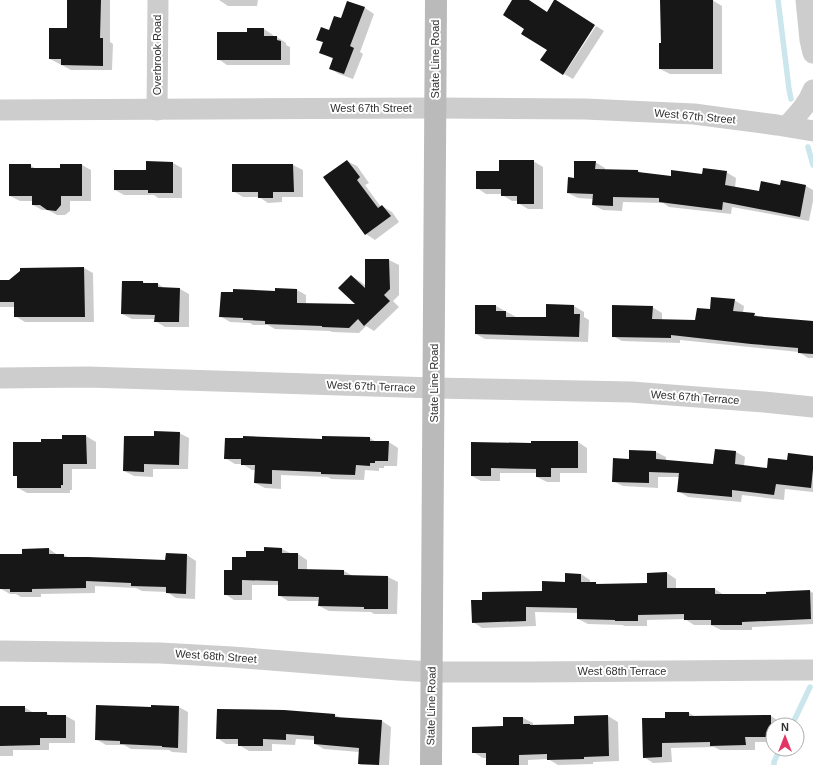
<svg xmlns="http://www.w3.org/2000/svg" width="813" height="765" viewBox="0 0 813 765" font-family="Helvetica,sans-serif">
<style>
.shadow{fill:#0003}
.lines{fill:none;stroke-linecap:round;stroke-linejoin:round}
.stream{stroke:#cbe6ec;stroke-width:5.5}
.building{fill:#171717}
.minor{stroke:#cdcdcd;stroke-width:21}
.secondary{stroke:#bababa;stroke-width:22}
.labels{text-anchor:middle;stroke-width:4;stroke-linejoin:round;paint-order:stroke}
.street-label{font-size:11px;fill:#303030;stroke:#fff}
</style>
<rect width="100%" height="100%" fill="#fff"/>
<g class="shadow">
<path d="M68,0H110V42L113,44L112,70H71L50,59L68,29Z"/>
<path d="M219,0H258L257,6H228Z"/>
<path d="M712,0L722,6V74H670L660,69Z"/>
<path d="M348,2L365,8L374,14L360,52L363,54L353,79L339,74L330,68L333,59L320,52L324,43L318,39L329,31L341,20Z"/>
<path d="M596,26L604,31L573,79L564,74Z"/>
<path d="M264,29L273,35V37H277L286,43V45L290,47V65H227L218,59L248,33Z"/>
<path d="M347,161L357,166L369,183L365,185L381,207L382,206L392,212L399,222L375,240L366,234Z"/>
<path d="M533,161L543,167V209H528L518,203V201H512L502,195V194H486L477,188L500,172Z"/>
<path d="M595,162L605,168V170L638,171L642,173L671,177L702,175L726,172L736,178L735,188L760,192L781,186H806L813,190V201L809,221L732,207L731,214L669,207L663,203L623,202L622,211L603,210L593,205L594,199L578,198L568,193L575,179Z"/>
<path d="M173,163L182,168V198H158L154,195H124L115,190L147,171Z"/>
<path d="M30,165L36,169H61L82,165L91,170V201H70V211L65,215H57L48,210H42L33,205V201H20L10,196Z"/>
<path d="M233,165H293L303,170V197H282V202L268,203L259,197H243L233,191Z"/>
<path d="M366,260H389L399,265V295L393,301L399,307L374,331L366,326L359,333L332,332L330,331L275,329L268,325H253L250,323L230,322L220,316L276,292L297,290L306,295V304L357,305L351,276L361,282L366,286Z"/>
<path d="M84,268L93,273L94,322H25L15,316V307H0V281H10Z"/>
<path d="M123,282H143L147,284H158L164,288L180,289L189,294V327H165L155,321V319H132L122,314Z"/>
<path d="M734,300L744,306L743,313L754,314L760,317L813,322V358H808L799,352L680,340V343L622,341L613,336L652,307L662,313V320L696,321L711,310Z"/>
<path d="M547,305L574,306L584,312V317L589,320L588,342L485,339L476,334L496,306L516,317L547,318Z"/>
<path d="M179,433L189,438L188,469H153V477L134,476L124,471L155,437Z"/>
<path d="M63,436H86L96,442V469H72V490H70V493H27L18,488V477L14,475L63,440Z"/>
<path d="M323,437L370,438L376,442H389L398,448L397,466H384V468H379V471L365,470L364,480L331,479L328,477L281,475V489L265,488L255,483L256,470H252L242,464H235L225,458L323,440Z"/>
<path d="M578,442L587,448V473H560V482H547L537,477V473H500V481H481L472,476L532,444Z"/>
<path d="M630,451L656,452L666,457V461L714,465L736,452L745,457L744,466L768,469L788,461L813,457V492L785,489L784,500L742,495L741,502L688,497L678,491L680,477H658V488L623,486L613,481L630,460Z"/>
<path d="M265,548L282,549L292,554H298L307,560V571H344L353,576L388,577L398,582L397,614H374L371,612L329,611L319,606L320,601H288L279,595V585H252V600H234L225,594L233,571L247,558L265,552Z"/>
<path d="M49,549L58,555H64L70,558L166,561L187,555L196,561L195,599L176,598L167,592L142,591L136,588L95,586V593L41,594V597H21L16,594H10L1,589L23,555Z"/>
<path d="M667,573L676,579V589H715L724,595H767L810,591L813,593V624L752,627V630H721L711,625H694L685,619L647,620V626H625L622,625L588,624L578,619V613L535,612L536,626L482,628L473,622L483,601L543,592L566,583L581,574L590,580V583H596L598,585L648,584Z"/>
<path d="M0,707H24L34,713H47L51,716H66L75,721V743H49V750H13V756H0Z"/>
<path d="M179,707L188,712L187,753L172,752L169,750L131,749L124,745H106L96,739L152,708Z"/>
<path d="M284,711L335,715L341,718L382,721L391,727L389,765H361L359,764V752L324,749L315,744V740L296,739L295,745L272,744V751H249L239,745V744H226L217,738Z"/>
<path d="M689,713L696,717L771,716L780,722V725H773V742H755V750H720L714,747L671,748L672,762L653,763L644,757L666,718Z"/>
<path d="M608,716L618,722L619,761L593,762V764L558,765L548,759L528,760V765H488L487,758H483L473,752L504,727V718H523L533,723V726L575,725V717Z"/>
</g>
<g class="lines">
<g class="stream">
<path d="M778,0L789,89L791,99"/>
<path d="M808,147L813,165"/>
<path d="M792,725L810,687"/>
<path d="M774,765V762L780,749"/>
</g>
</g>
<g class="building">
<path d="M67,0H101L100,38H103V66L61,65V59H49V28H67Z"/>
<path d="M512,0H529L547,12L554,0H556L595,25L563,75L540,60L547,50L521,34L524,29L503,15Z"/>
<path d="M660,0H713V69H659V43H661Z"/>
<path d="M347,1L365,7L350,46L354,48L344,74L329,69L333,58L319,53L323,42L316,40L321,27L329,30L334,16L341,18Z"/>
<path d="M247,28H264V36H277V40L281,41V60H217V32H247Z"/>
<path d="M347,160L360,177L357,180L378,208L382,205L391,216L365,235L323,177Z"/>
<path d="M499,160H534V204H517V196H501V189H476V171H499Z"/>
<path d="M146,161L173,162V193H148V190H114V170H146Z"/>
<path d="M574,161H596L595,169L638,170V172L671,176V170L702,174L703,168L727,171L725,185L759,191L761,181L780,185L781,180L806,185L800,217L723,202L722,210L659,202V198L613,197V206L592,205L593,194L567,193L568,177L574,178Z"/>
<path d="M9,164H31V168H60V164H82V196H61V205L56,211L47,210L40,205H32V196H9Z"/>
<path d="M232,164H293L294,192H273V198H258V192H232Z"/>
<path d="M365,259H389L390,289L384,295L390,301L364,326L358,319L349,328L322,327V326L265,324V321L243,320V318L219,317L221,292H233V289L275,291V288L297,289V303L355,304L338,288L351,275L365,288Z"/>
<path d="M84,267L85,317H14V302H0V280H9L20,271V268Z"/>
<path d="M122,281H143V283H158V287L180,288L179,322H154L155,315L121,314Z"/>
<path d="M711,297L735,299L733,311L755,313L754,316L813,321V354L798,353V348L751,344L671,335V338L612,337V305L653,306L652,319L695,320L697,308L710,309Z"/>
<path d="M546,304L574,305V314H580L579,337L475,334V305H496V311H506V317H546Z"/>
<path d="M154,431L180,432L179,465L144,464V472L123,471L124,436H154Z"/>
<path d="M62,435H86L87,464H63V485H61V488H17V476H13V442H41V439H62Z"/>
<path d="M243,436L322,439V436L370,437V441H389L388,461H375V463H370V466L356,465L355,475L321,474V472L272,470V484L254,483L255,465H241V459H224L225,438H243Z"/>
<path d="M531,441H578V468H551V477H536V469L491,468V476H471V442L531,443Z"/>
<path d="M715,449L736,451L735,464L767,468L768,458L787,460L788,453L813,456V469L811,488L776,484L774,495L732,490V497L677,492L679,473L649,472V483L612,482L613,458L629,459V450L656,451V459L713,464Z"/>
<path d="M264,547L282,548V553H298V569L344,570V575L388,576V609H364V607L318,606L319,597L278,596V581L242,580V595H224V570H232V557H246V551H264Z"/>
<path d="M49,548V554H64V557H88L165,560L166,553L187,554L186,594L166,593V587L131,586V583L86,581V588L32,589V592H10V589H0V554H22V549Z"/>
<path d="M667,572V588H715V594H766V592L810,590L811,619L742,622V625H711V620H684V614L638,615V621H615V620L577,619V608L526,607V621L472,623L471,600H482V592L542,591V581L565,582V573L581,574V582H596V584L647,583V573Z"/>
<path d="M96,705L151,707V705L179,706L178,748L162,747V746L120,744V741L95,740Z"/>
<path d="M0,706H25V712H47V715H66V738H40V745L0,746Z"/>
<path d="M217,709L284,710L335,714V717L382,720L379,765L358,764L359,748L314,744V736L286,734V740L263,739V746H238V739H216Z"/>
<path d="M665,712H689V716L771,715V737H745L746,745L710,746V742L662,743V757L643,758L642,718H665Z"/>
<path d="M608,715L609,756L584,757V759L547,760V754L519,755V765H486V753H472V727L503,726V717H523V724H530V725L574,724V716Z"/>
</g>
<g class="lines">
<g class="minor">
<path d="M806,0L810,40L813,53"/>
<path d="M0,110L435,108L585,109L694,114L777,125L813,131"/>
<path d="M157,110L158,0"/>
<path d="M787,126C797,115 808,104 813,90"/>
<path d="M0,378L88,377L434,388L631,392L764,402L813,407"/>
<path d="M0,651L160,653L232,657L398,670L432,672H531L813,670"/>
</g>
<path class="secondary" d="M431,765L436,0"/>
</g>
<g class="labels">
<g class="street-label">
<text transform="translate(157 55) rotate(-90)" y="4">Overbrook Road</text>
<text transform="translate(435 59) rotate(-90)" y="4">State Line Road</text>
<text x="371" y="112">West 67th Street</text>
<text transform="translate(695 116) rotate(5)" y="4">West 67th Street</text>
<text transform="translate(434 383) rotate(-90)" y="4">State Line Road</text>
<text transform="translate(371 386) rotate(2)" y="4">West 67th Terrace</text>
<text transform="translate(695 397) rotate(4)" y="4">West 67th Terrace</text>
<text transform="translate(216 656) rotate(4)" y="4">West 68th Street</text>
<text x="622" y="675">West 68th Terrace</text>
<text transform="translate(431 706) rotate(-89)" y="4">State Line Road</text>
</g>
</g>
<g transform="translate(785 737)"><circle r="19" fill="#ffffff" stroke="#acacac"/>
<path d="M0-3L7 15L0 10L-7 15Z" fill="#e43666"/>
<text y="-6" font-size="11" font-weight="bold" text-anchor="middle" fill="#303030">N</text>
</g>
</svg>
